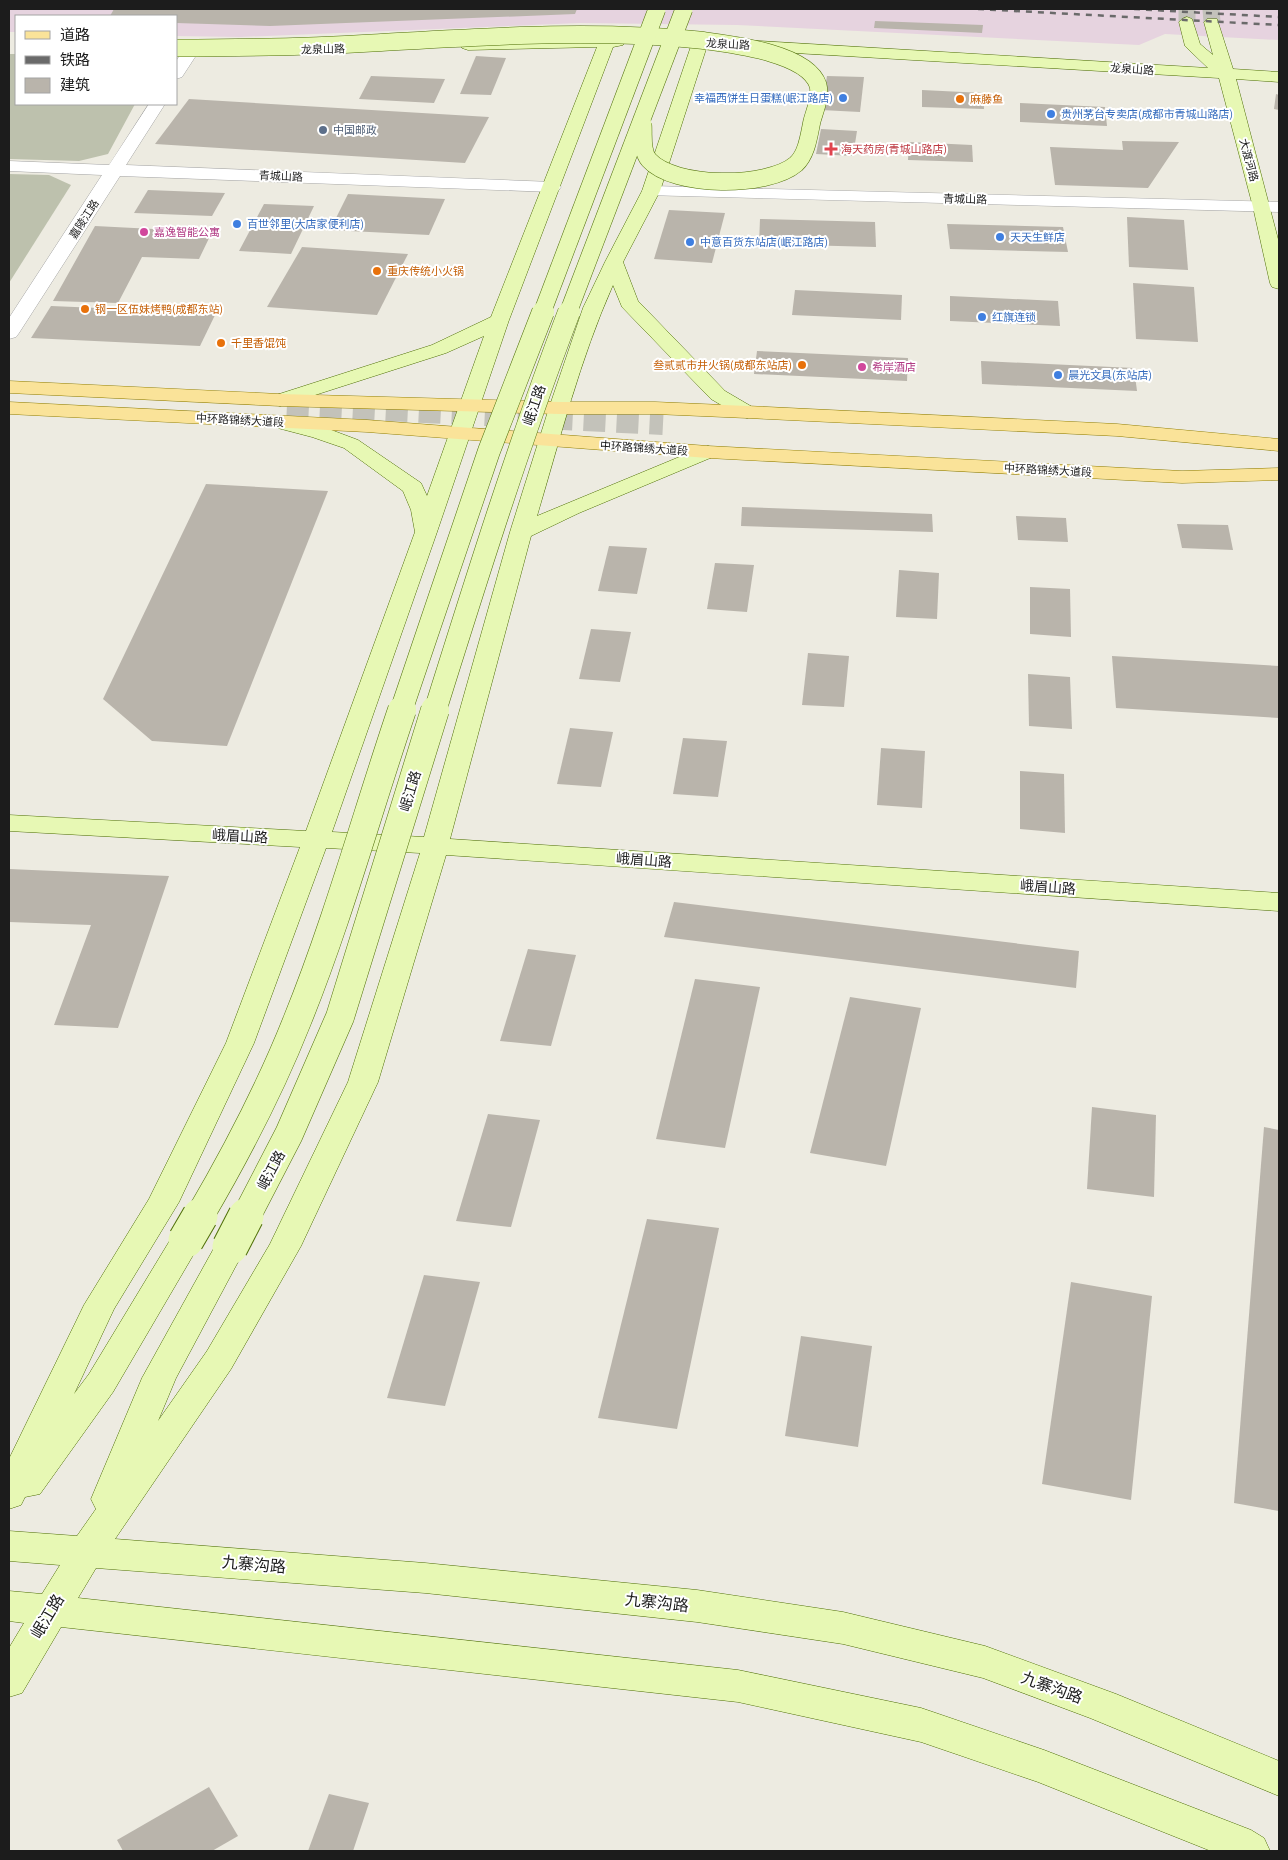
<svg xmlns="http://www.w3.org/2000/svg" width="1288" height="1860" viewBox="0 0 1288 1860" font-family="Ubuntu,'Noto Sans SC',sans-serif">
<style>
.industrial{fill:#e6d3df}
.construction{fill:#bdc1ad}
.building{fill:#b9b4ab}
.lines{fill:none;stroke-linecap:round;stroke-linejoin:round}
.secondary-tunnel{stroke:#c3c2ba;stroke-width:17;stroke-dasharray:17 9;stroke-linecap:butt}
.primary-tunnel{stroke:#c3c2ba;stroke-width:22;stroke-dasharray:22 11;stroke-linecap:butt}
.street-casing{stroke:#a3a3a3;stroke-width:1}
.secondary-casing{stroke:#4f6f07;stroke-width:1}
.primary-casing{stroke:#907e03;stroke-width:1}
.street{fill:#fff;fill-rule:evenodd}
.secondary{fill:#e7f8b4;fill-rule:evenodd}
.primary{fill:#fae399;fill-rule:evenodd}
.rail{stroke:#6a6a6a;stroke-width:2.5;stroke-dasharray:6 6;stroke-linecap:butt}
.secondary-bridge-far3-casing{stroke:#4f6f07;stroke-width:18;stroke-linecap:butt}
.secondary-bridge-far2-casing{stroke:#4f6f07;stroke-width:23;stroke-linecap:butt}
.secondary-bridge-far1-casing{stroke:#4f6f07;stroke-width:29;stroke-linecap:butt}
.secondary-bridge-casing{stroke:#4f6f07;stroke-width:37;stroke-linecap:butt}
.secondary-bridge-far3{stroke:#e7f8b4;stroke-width:17}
.secondary-bridge-far2{stroke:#e7f8b4;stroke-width:22}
.secondary-bridge-far1{stroke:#e7f8b4;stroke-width:28}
.secondary-bridge{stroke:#e7f8b4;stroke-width:35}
.shop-dot{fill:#3f7fe0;stroke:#fff;stroke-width:2}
.food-dot{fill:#e8710a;stroke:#fff;stroke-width:2}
.service-dot{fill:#5c6f8a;stroke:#fff;stroke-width:2}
.health-dot{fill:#e0444e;stroke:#fff;stroke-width:2}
.hotel-dot{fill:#d1479c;stroke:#fff;stroke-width:2}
.labels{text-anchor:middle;stroke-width:4;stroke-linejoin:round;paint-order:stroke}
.far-street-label{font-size:11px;fill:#1c1c1c;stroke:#fff}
.far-shop-label{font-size:11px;fill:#366cbe;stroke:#fff;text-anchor:start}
.far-food-label{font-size:11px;fill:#c56008;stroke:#fff;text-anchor:start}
.far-service-label{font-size:11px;fill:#4e5e75;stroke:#fff;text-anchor:start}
.far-health-label{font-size:11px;fill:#be3a42;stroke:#fff;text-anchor:start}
.far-hotel-label{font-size:11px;fill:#b23c85;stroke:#fff;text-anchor:start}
.street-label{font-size:14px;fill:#1c1c1c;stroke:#fff}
.near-street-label{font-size:16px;fill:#1c1c1c;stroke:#fff}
</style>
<rect width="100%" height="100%" fill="#edebe1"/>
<path class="industrial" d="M9,9H1279V40L1165,34L1139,45L737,25L580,23L240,37L176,36V16H16V32H9Z"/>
<g class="construction">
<path d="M9,54H16V104H135L108,154L79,161L9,159Z"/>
<path d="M9,174L49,175L71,185L9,283Z"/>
</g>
<g class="building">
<path d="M114,9H577L575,14L270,26L176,23V16H110Z"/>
<path d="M875,21L983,25L982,33L874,28Z"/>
<path d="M476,56L506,58L491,95L460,94Z"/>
<path d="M371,76L445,79L434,103L359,99Z"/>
<path d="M827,76L864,77L860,112L821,110Z"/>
<path d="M922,90L983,93L984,109L922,107Z"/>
<path d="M1276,94L1279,95V110L1274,109Z"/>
<path d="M189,99L489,117L465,163L155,144Z"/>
<path d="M1020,103L1105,107L1107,126L1020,122Z"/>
<path d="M821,129L857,131L853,156L816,154Z"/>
<path d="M1122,141L1179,142L1148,188L1055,185L1050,147L1123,150Z"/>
<path d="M909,142L972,145L973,162L908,160Z"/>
<path d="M148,190L225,193L212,216L134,213Z"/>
<path d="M348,194L445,199L429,235L330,230Z"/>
<path d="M264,204L314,206L291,254L239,251Z"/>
<path d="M669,210L725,213L712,263L654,259Z"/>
<path d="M1127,217L1184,220L1188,270L1129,267Z"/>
<path d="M760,219L875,222L876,247L759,244Z"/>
<path d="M947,224L1063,227L1068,252L950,249Z"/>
<path d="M95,226L212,232L199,259L142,257L118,303L53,301Z"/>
<path d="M302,247L408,254L377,315L267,307Z"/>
<path d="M1133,283L1194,287L1198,342L1136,339Z"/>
<path d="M795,290L902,295L901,320L792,315Z"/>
<path d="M950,296L1058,301L1060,326L950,321Z"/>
<path d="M51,306L216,313L200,346L31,338Z"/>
<path d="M757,351L908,358L907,381L754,374Z"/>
<path d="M981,361L1134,368L1137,391L982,384Z"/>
<path d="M206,484L328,491L227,746L152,741L103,699Z"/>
<path d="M742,507L932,514L933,532L741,526Z"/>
<path d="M1016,516L1066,518L1068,542L1018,540Z"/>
<path d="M1177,524L1228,525L1233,550L1182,548Z"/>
<path d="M609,546L647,548L637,594L598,591Z"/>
<path d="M715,563L754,565L747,612L707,609Z"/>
<path d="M899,570L939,573L937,619L896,617Z"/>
<path d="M1030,587L1070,589L1071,637L1030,634Z"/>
<path d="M591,629L631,632L620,682L579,679Z"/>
<path d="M808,653L849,656L844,707L802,705Z"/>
<path d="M1112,656L1279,666V718L1116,708Z"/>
<path d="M1028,674L1070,677L1072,729L1029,726Z"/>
<path d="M570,728L613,732L601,787L557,784Z"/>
<path d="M683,738L727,741L718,797L673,794Z"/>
<path d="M881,748L925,751L922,808L877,805Z"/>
<path d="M1020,771L1064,774L1065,833L1020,829Z"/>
<path d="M9,869L169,876L118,1028L54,1025L91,925L9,922Z"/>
<path d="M674,902L1079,951L1076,988L664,937Z"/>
<path d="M528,949L576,955L551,1046L500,1041Z"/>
<path d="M695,979L760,987L725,1148L656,1139Z"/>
<path d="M850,997L921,1008L886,1166L810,1153Z"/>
<path d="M1092,1107L1156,1115L1154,1197L1087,1189Z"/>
<path d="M488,1114L540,1120L511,1227L456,1221Z"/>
<path d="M1264,1127L1279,1130V1511L1234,1503Z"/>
<path d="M647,1219L719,1228L677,1429L598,1418Z"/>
<path d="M424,1275L480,1282L445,1406L387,1398Z"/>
<path d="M1071,1282L1152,1296L1131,1500L1042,1484Z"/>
<path d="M801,1336L872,1346L858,1447L785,1436Z"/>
<path d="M209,1787L238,1836L212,1851H123L117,1840Z"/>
<path d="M329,1794L369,1803L353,1851H308Z"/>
</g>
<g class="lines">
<g class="secondary-tunnel">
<path d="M1187,9V22"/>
<path d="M1211,9L1212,22"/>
</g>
<path class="primary-tunnel" d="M287,405L663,424"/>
<defs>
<g id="street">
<path d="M191,46L197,48L199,51L182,77L176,79V61L185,48Z"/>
<path d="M149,104H165L126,165L552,182L558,183L561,187L558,191L552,192L120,176L19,333L16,337L9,339V318L102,175L9,171V161L109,165Z"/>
<path d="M651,186L1279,202V212L645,195L642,191L645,187Z"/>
</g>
<g id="secondary">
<path d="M1187,17L1192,19L1200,44L1213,55L1204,22L1207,19H1217L1233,69L1279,72V82L1236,79L1279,243V289L1272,287L1270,283L1253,207L1219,78L743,50L737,48L735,45L737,42L743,40L1208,68L1185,46L1179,22L1182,19Z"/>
<path d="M617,37L623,39L625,42L623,45L613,47L509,320L437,532L332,832L424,837L510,532L549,408L583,308L605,262L642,191L692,43L694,40H706L708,43L660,191L623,262L638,301L725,391L754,408L757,412L754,416L747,418L740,416L711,399L622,307L613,285C580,359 560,439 537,516L701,448L708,446L715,448L719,452L715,456L579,513L531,536L450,839L1279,893V911L446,855L378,1082L301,1246L231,1369L115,1539L425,1563L697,1590L843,1612L985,1646L1116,1694L1279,1761V1796L1090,1718L983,1678L843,1644L697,1622L425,1593L96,1568L78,1598L738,1670L921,1708L1044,1750L1251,1830L1264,1838L1270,1851H1211L1038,1782L921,1742L738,1702L61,1627L22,1693L9,1697V1648L24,1623L9,1621V1591L42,1594L60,1565L9,1561V1531L77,1536L96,1509L91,1499L142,1378L219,1239L230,1235L241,1239L246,1247L176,1378L158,1421L207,1351L270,1244L348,1082L420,853L326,848L254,1043L179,1202L114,1309L74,1394L89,1374L175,1232L186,1228L197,1232L202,1240L113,1392L40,1494L25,1497L21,1505L9,1509V1459L84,1305L149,1199L226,1043L300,847L9,831V815L306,831L415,532L411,510L403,491L344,448L312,437L270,426L267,422L270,418L277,416L326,428L358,440L421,483L427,496L484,336L446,353L287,404L280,406L273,404L270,400L273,396L432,345L491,317L597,47L468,50L462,48L460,45L462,42Z"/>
</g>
<g id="primary">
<path d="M9,381L280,394L559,402H655L747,406L1117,424L1279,439V451L1117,436L747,418L655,414H559L280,406L9,393Z"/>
<path d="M9,402L367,420L708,446L1182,471L1279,468V480L1182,483L708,458L367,432L9,414Z"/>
</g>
</defs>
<use href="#street" class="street-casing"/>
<use href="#secondary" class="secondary-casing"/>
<use href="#primary" class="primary-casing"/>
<use href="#street" class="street"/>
<use href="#secondary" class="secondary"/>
<use href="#primary" class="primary"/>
<g class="rail">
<path d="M978,9L1279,25"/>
<path d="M1134,9L1279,17"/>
</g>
<defs>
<g id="secondary-bridge-far3">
<path d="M176,48C242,48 307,47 372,43C481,37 591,29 699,40C728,44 807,52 818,85C821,97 815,110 812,121C809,135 807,154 796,164C768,188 674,188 649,160C641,151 644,135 643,124"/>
<path d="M542,313L657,9"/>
<path d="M568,313L684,9"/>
</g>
<g id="secondary-bridge-far2">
<path d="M401,711L489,451L543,312"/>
<path d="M435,711C477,577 519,443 569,312"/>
</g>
<g id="secondary-bridge-far1">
<path d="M199,1217C236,1154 270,1089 297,1021C338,920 367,813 402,710"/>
<path d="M246,1217L289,1134L340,1017L435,710"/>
</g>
<g id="secondary-bridge">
<path d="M186,1240L200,1216"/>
<path d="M230,1247L246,1216"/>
</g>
</defs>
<use href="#secondary-bridge-far3" class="secondary-bridge-far3-casing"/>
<use href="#secondary-bridge-far2" class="secondary-bridge-far2-casing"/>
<use href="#secondary-bridge-far1" class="secondary-bridge-far1-casing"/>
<use href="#secondary-bridge" class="secondary-bridge-casing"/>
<use href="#secondary-bridge-far3" class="secondary-bridge-far3"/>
<use href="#secondary-bridge-far2" class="secondary-bridge-far2"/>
<use href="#secondary-bridge-far1" class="secondary-bridge-far1"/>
<use href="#secondary-bridge" class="secondary-bridge"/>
</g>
<g class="shop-dot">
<circle cx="843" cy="98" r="5"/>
<circle cx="1051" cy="114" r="5"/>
<circle cx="237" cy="224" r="5"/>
<circle cx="1000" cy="237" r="5"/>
<circle cx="690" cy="242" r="5"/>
<circle cx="982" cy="317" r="5"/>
<circle cx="1058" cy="375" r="5"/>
</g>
<g class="food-dot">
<circle cx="960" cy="99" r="5"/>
<circle cx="377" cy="271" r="5"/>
<circle cx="85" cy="309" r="5"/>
<circle cx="221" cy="343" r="5"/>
<circle cx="802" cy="365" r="5"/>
</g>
<circle class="service-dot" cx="323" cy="130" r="5"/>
<path class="health-dot" d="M828.5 141.5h5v5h5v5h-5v5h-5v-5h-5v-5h5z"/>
<g class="hotel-dot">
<circle cx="144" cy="232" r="5"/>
<circle cx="862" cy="367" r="5"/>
</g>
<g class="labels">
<g class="far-street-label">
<text transform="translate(728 44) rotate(3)" y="4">龙泉山路</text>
<text transform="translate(323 49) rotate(-1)" y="4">龙泉山路</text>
<text transform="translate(1132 69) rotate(4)" y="4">龙泉山路</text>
<text transform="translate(1249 160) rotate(75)" y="4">大渡河路</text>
<text transform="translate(281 176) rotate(2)" y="4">青城山路</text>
<text transform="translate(965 199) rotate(1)" y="4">青城山路</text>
<text transform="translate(84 219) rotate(-57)" y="4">嘉陵江路</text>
<text transform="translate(240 420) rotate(3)" y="4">中环路锦绣大道段</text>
<text transform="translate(644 448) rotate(4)" y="4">中环路锦绣大道段</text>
<text transform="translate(1048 470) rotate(3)" y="4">中环路锦绣大道段</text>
</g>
<g class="far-shop-label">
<text x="833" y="102" text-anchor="end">幸福西饼生日蛋糕(岷江路店)</text>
<text x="1061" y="118">贵州茅台专卖店(成都市青城山路店)</text>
<text x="247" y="228">百世邻里(大店家便利店)</text>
<text x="1010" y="241">天天生鲜店</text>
<text x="700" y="246">中意百货东站店(岷江路店)</text>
<text x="992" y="321">红旗连锁</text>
<text x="1068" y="379">晨光文具(东站店)</text>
</g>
<g class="far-food-label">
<text x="970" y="103">麻藤鱼</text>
<text x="387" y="275">重庆传统小火锅</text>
<text x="95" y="313">钢一区伍妹烤鸭(成都东站)</text>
<text x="231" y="347">千里香馄饨</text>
<text x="792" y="369" text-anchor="end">叁贰贰市井火锅(成都东站店)</text>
</g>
<g class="far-service-label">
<text x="333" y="134">中国邮政</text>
</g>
<g class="far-health-label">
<text x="841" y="153">海天药房(青城山路店)</text>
</g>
<g class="far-hotel-label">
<text x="154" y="236">嘉逸智能公寓</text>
<text x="872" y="371">希岸酒店</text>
</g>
<g class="street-label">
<text transform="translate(534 405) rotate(-71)" y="5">岷江路</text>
<text transform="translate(410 791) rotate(-73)" y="5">岷江路</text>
<text transform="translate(240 836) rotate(3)" y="5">峨眉山路</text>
<text transform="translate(644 860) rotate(4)" y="5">峨眉山路</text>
<text transform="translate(1048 887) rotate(4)" y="5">峨眉山路</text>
<text transform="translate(271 1170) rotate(-62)" y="5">岷江路</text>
</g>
<g class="near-street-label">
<text transform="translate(254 1564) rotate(5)" y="6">九寨沟路</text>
<text transform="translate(657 1602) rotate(6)" y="6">九寨沟路</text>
<text transform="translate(47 1616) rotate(-59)" y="6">岷江路</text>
<text transform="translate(1052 1687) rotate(20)" y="6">九寨沟路</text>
</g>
</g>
<rect width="1288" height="1860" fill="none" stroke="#1c1c1c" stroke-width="20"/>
<rect x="15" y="15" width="162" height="90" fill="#ffffff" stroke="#a4a4a4"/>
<rect x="25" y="31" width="25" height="8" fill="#fae399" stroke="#a4a4a4"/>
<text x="60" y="40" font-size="15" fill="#1c1c1c">道路</text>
<rect x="25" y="56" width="25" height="8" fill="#6a6a6a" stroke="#a4a4a4"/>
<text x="60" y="65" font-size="15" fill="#1c1c1c">铁路</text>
<rect x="25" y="78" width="25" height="15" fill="#b9b4ab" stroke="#a4a4a4"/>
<text x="60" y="90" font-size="15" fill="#1c1c1c">建筑</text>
</svg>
